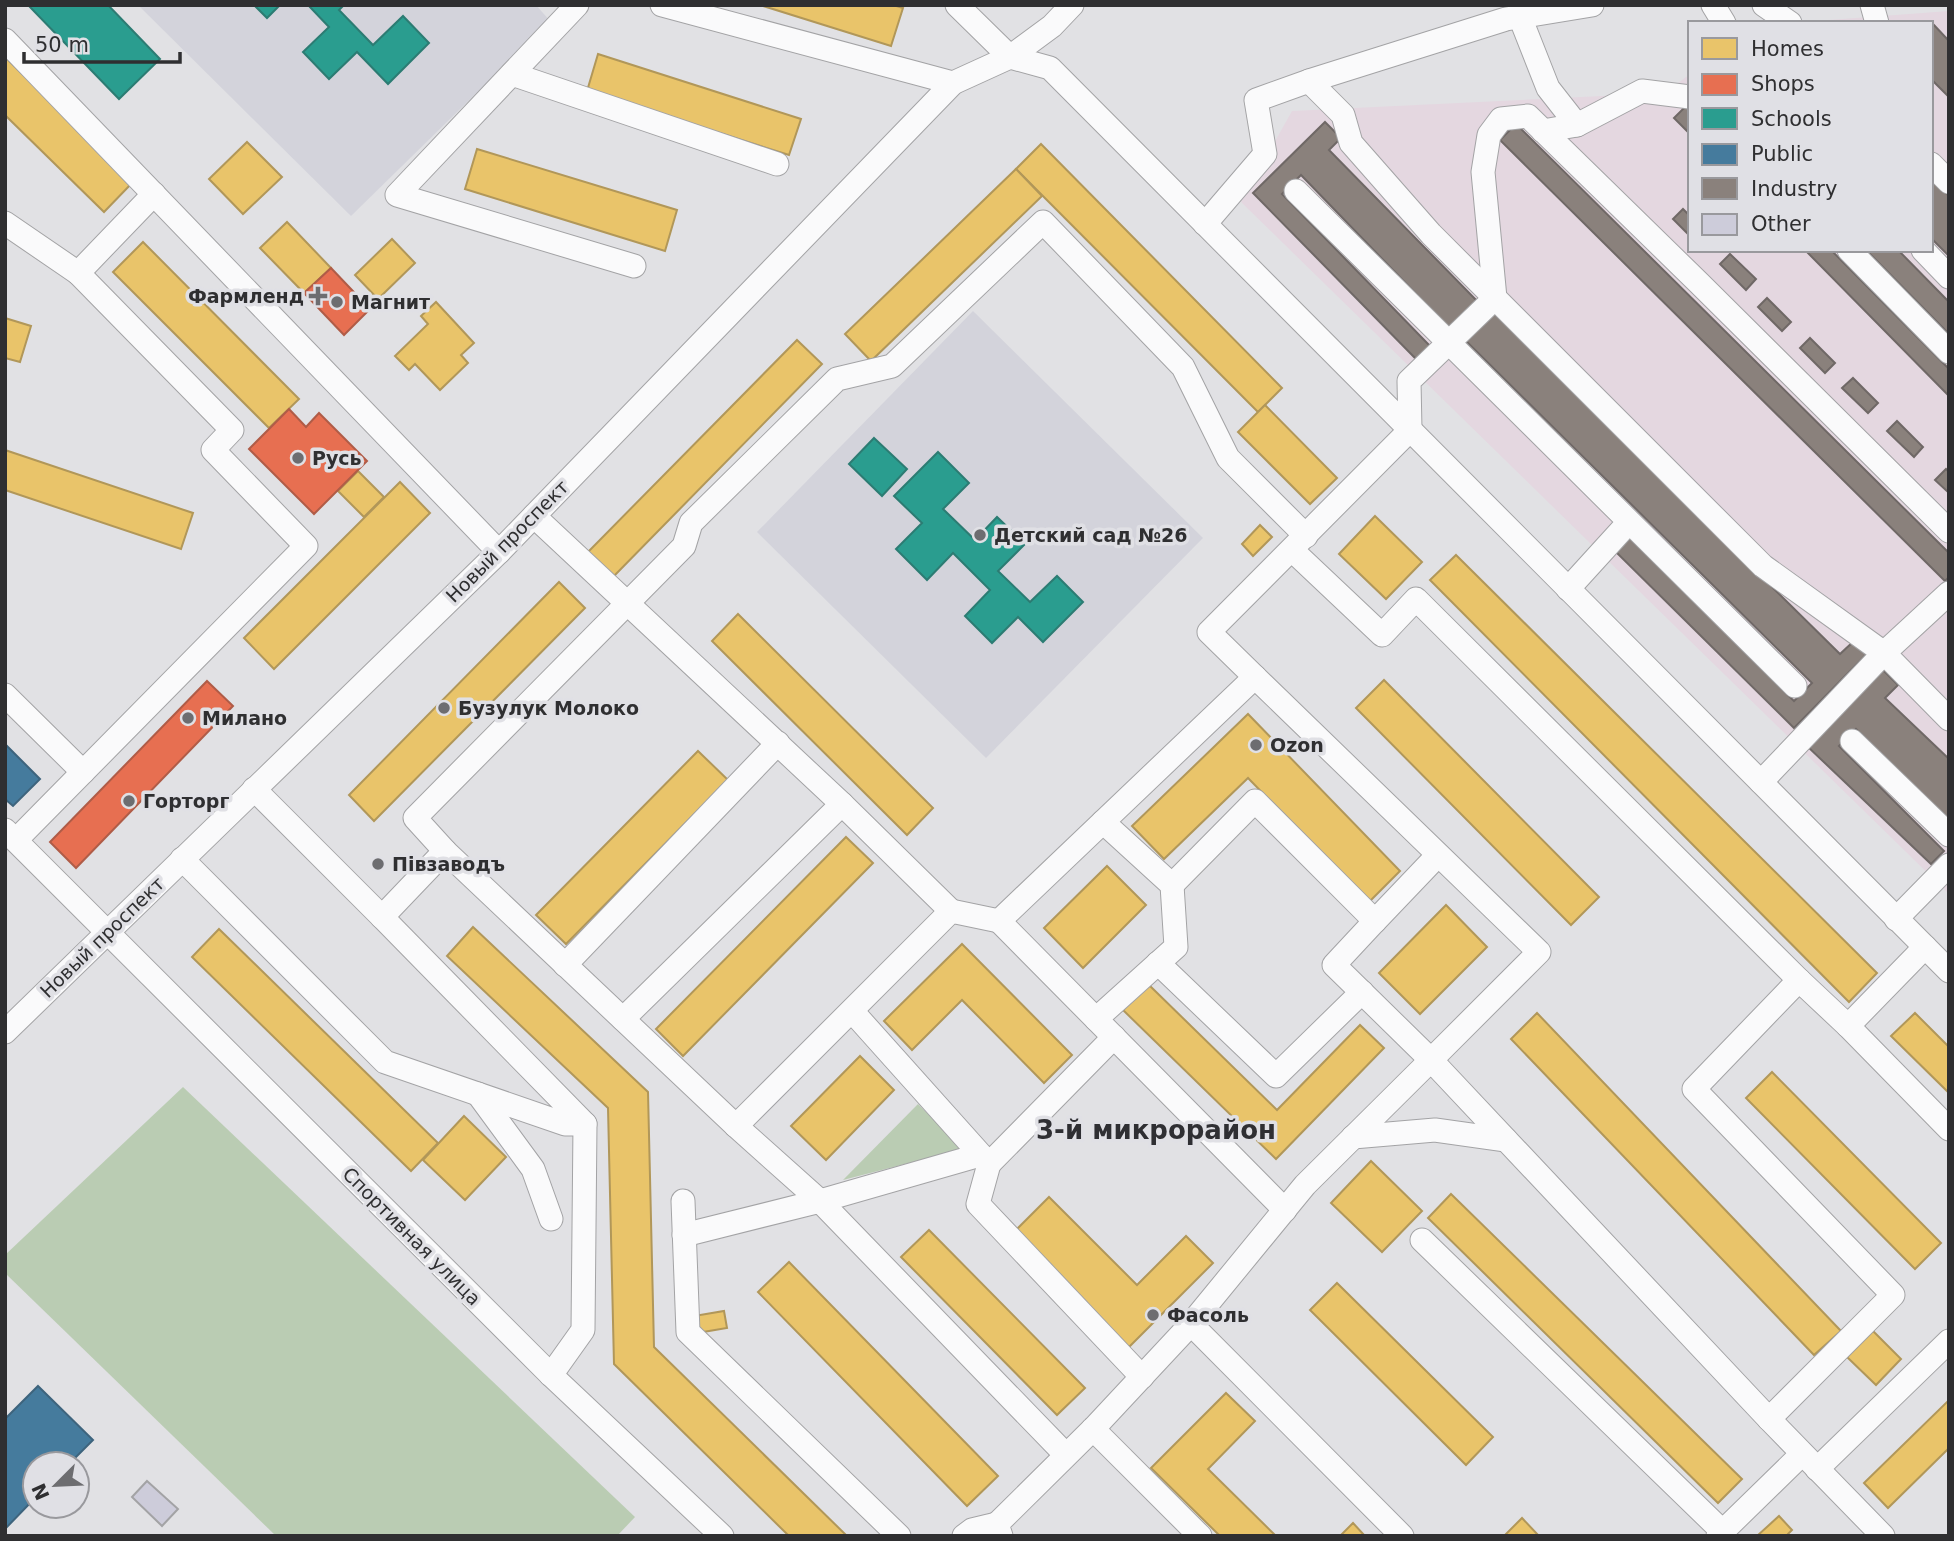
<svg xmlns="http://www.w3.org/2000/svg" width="1954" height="1541" viewBox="0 0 1954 1541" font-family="'DejaVu Sans',sans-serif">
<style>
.built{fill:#d3d3db}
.industrial{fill:#e4d7e0}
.green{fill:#baccb3}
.homes{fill:#e9c46a;stroke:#b19759;stroke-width:2}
.shops{fill:#e76f51;stroke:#b05c47;stroke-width:2}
.schools{fill:#2a9d8f;stroke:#2c7c73;stroke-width:2}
.public{fill:#457b9d;stroke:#3e647d;stroke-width:2}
.industry{fill:#8a817c;stroke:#6f6866;stroke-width:2}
.building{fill:#cdccda;stroke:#a3a3a5;stroke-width:2}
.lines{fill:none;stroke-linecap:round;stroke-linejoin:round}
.minor-casing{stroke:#a3a3a5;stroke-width:25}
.minor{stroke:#fafafb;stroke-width:23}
.poi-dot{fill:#6d6d70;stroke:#e0e0e5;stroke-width:2.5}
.labels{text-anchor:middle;stroke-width:7;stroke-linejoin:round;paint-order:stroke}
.poi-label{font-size:19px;font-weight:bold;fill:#2f2f31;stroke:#e0e0e5;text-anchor:start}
.street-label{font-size:19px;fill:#2f2f31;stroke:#e0e0e5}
.district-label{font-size:26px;font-weight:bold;fill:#2f2f33;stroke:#e0e0e5}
</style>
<rect width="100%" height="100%" fill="#e1e1e4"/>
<g class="built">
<path d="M138,5H536L550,21L351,216Z"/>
<path d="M973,311L1203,538L986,758L757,532Z"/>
</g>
<path class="industrial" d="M1949,11V894L1241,202L1292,111L1665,93L1690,74V250H1931V23H1789Z"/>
<g class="green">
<path d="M183,1087L635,1517L617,1536H276L5,1273V1255Z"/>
<path d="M918,1104L963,1149L843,1180Z"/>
</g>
<g class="homes">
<path d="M760,5H893L903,8L891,46Z"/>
<path d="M598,54L801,119L789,155L587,91Z"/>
<path d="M5,57L133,182L104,212L5,115Z"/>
<path d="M247,142L282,177L243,214L209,179Z"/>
<path d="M1041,144L1282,388L1258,412L1016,169Z"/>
<path d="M477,149L677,210L665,251L465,189Z"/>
<path d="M1016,169L1042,196L871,361L845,334Z"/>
<path d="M287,222L331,268L304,293L260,248Z"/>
<path d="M392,239L415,263L378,299L355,275Z"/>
<path d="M143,242L299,399L269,428L113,272Z"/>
<path d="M436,302L474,343L461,355L468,363L440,390L415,364L409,370L395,356L428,324L421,316Z"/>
<path d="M5,318L31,326L20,362L5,358Z"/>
<path d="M797,340L822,364L613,577L588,552Z"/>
<path d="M1265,405L1337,478L1310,504L1238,432Z"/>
<path d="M5,450L193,513L181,549L5,490Z"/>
<path d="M358,471L384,497L364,517L338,491Z"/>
<path d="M400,482L430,513L274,669L244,638Z"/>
<path d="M1375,516L1422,562L1386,599L1339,554Z"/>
<path d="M1260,525L1272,537L1253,556L1242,544Z"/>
<path d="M1456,555L1877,973L1849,1002L1430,580Z"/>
<path d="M559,582L585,608L374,821L349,795Z"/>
<path d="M738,614L933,808L907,835L712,641Z"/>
<path d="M1384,680L1599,897L1571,925L1356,708Z"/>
<path d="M1248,714L1400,871L1369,902L1248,778L1164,859L1132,826Z"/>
<path d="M698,751L728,780L566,944L536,915Z"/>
<path d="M846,837L873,863L683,1056L656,1029Z"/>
<path d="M1107,866L1146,905L1083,968L1044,928Z"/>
<path d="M1446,905L1487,947L1420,1014L1379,973Z"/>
<path d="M473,927L648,1092L654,1347L847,1536H789L614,1364L608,1108L447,956Z"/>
<path d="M219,929L438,1143L411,1171L192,957Z"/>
<path d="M962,944L1072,1055L1044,1083L962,1000L912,1050L884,1021Z"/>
<path d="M1148,984L1277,1110L1360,1025L1384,1048L1276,1159L1123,1010Z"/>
<path d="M1537,1013L1841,1331L1814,1355L1511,1039Z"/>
<path d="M1915,1013L1949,1047V1093L1891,1036Z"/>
<path d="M860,1056L894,1090L826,1160L791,1126Z"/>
<path d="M1772,1072L1941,1243L1915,1269L1746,1098Z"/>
<path d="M464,1116L506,1157L465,1200L423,1160Z"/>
<path d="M1371,1161L1422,1211L1382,1252L1331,1203Z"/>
<path d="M1451,1194L1742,1479L1718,1503L1428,1218Z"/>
<path d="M1049,1197L1137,1285L1186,1236L1213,1263L1129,1347L1015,1231Z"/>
<path d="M929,1230L1085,1388L1057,1415L901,1257Z"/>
<path d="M789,1262L998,1476L967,1506L758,1292Z"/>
<path d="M1337,1283L1493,1437L1466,1465L1310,1310Z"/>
<path d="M724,1311L727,1328L697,1333L694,1316Z"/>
<path d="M1873,1331L1901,1359L1876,1385L1847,1357Z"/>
<path d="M1226,1393L1255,1421L1208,1469L1276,1536H1220L1151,1468Z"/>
<path d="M1949,1400V1448L1888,1508L1864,1483Z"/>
<path d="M1779,1516L1792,1530L1788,1534L1789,1536H1757Z"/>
<path d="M1522,1518L1539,1536H1504Z"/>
<path d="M1353,1523L1365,1536H1340Z"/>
</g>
<g class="shops">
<path d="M331,268L370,309L344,335L304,293Z"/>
<path d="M289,409L306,427L319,413L367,461L314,514L249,449Z"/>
<path d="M207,681L233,706L76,868L50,842Z"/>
</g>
<g class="schools">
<path d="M28,5H108L160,59L119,99Z"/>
<path d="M254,5H280L267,18Z"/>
<path d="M308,5H344L339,10L373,45L403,16L429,43L388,84L357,52L329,79L303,52L329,27Z"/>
<path d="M874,438L907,469L882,496L849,464Z"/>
<path d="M938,452L969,483L943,509L975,540L997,517L1025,544L998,571L1030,602L1057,576L1083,602L1043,642L1018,617L992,643L965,616L990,590L953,553L927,580L896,549L922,523L894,496Z"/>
</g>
<g class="public">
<path d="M5,744L40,779L13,806L5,799Z"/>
<path d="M38,1386L93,1440L69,1464H35V1498L5,1529V1419Z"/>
</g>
<g class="industry">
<path d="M1933,24L1949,41V97L1931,79Z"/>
<path d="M1687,105L1690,107V134L1674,118Z"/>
<path d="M1325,122L1341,138L1329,150L1480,304L1452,331L1301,175L1282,194L1430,346L1416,359L1253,193Z"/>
<path d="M1516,124L1949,553V577L1945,581L1500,140Z"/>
<path d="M1931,177L1949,196V256L1931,238Z"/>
<path d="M1683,209L1690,216V236L1673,219Z"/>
<path d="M1805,250H1831L1949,369V396Z"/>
<path d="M1866,250H1898L1949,302V334Z"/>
<path d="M1730,254L1756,279L1746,290L1720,264Z"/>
<path d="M1767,298L1791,322L1782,331L1758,307Z"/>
<path d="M1492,311L1840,654L1854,641L1867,654L1794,728L1615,551L1629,537L1794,701L1812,683L1464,339Z"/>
<path d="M1810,338L1835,363L1825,373L1800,348Z"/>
<path d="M1853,378L1878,403L1868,413L1842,388Z"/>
<path d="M1897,421L1923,447L1914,457L1887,431Z"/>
<path d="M1946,469L1949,472V493L1935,480Z"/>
<path d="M1882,669L1898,685L1885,698L1949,759V820L1856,729L1839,746L1944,851L1931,864L1807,746Z"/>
</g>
<path class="building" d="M147,1481L178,1509L162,1526L132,1497Z"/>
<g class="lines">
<defs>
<g id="minor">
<path d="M577,5L397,195L634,266"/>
<path d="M662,5L953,83"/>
<path d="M957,5L1010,57L1050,68L1949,971"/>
<path d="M1713,5L1724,23"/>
<path d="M1764,5L1790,23"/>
<path d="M1872,5L1877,23"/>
<path d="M1520,17L1548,88L1577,125"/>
<path d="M5,40L499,552"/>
<path d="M512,74L777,164"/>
<path d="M1309,81L1343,115L1351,143L1431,234L1763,566L1884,653L1949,719"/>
<path d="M1543,131L1577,125L1642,91L1690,97"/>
<path d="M1931,164L1949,182"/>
<path d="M1296,191L1795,686"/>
<path d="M5,223L78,273L232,430L213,450L306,546L16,840"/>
<path d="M1205,224L1265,154L1256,100L1309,81L1506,19L1592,5"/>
<path d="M1849,250L1949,352"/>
<path d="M1923,250L1949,277"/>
<path d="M78,273L154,194"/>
<path d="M534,516L842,804L951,911"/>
<path d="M1292,550L1382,635L1416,599L1799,980"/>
<path d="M1568,589L1629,522"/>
<path d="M5,695L83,772"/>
<path d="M1852,741L1949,835"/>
<path d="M1761,782L1884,653L1949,593"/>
<path d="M254,789L382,917L445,851L736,1126L951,911L999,921L1255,677L1209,632L1410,430L1409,381L1495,298L1483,172L1489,135L1501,119L1528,116L1699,283L1949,531"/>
<path d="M5,830L551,1375L722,1536"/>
<path d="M445,851L415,818L684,546L691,523L837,379L892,366L1043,222L1183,367L1228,458L1306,536"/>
<path d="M182,859L385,1062L565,1124H585L382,917"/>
<path d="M1172,885L1255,801L1375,921L1334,965L1431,1060L1539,952L1255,677"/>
<path d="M1896,919L1949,865"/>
<path d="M999,921L1285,1210"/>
<path d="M1375,921L1438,855"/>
<path d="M1158,963L1276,1076L1362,992"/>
<path d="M565,965L778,743"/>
<path d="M852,1011L989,1164L1114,1037"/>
<path d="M623,1019L842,804"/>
<path d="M1096,1019L1176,947L1172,885L1103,822"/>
<path d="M1848,1026L1949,1129"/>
<path d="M5,1032L499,552L953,83L1010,57L1052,26L1072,5"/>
<path d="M478,1094L533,1169L551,1219"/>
<path d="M736,1126L820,1201L980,1155"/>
<path d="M1353,1137L1435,1130L1506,1140"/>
<path d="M989,1164L978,1204L1142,1377"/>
<path d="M683,1201L688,1332L899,1536"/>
<path d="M684,1235L820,1201L1066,1455"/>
<path d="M1422,1240L1722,1531"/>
<path d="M1191,1324L1402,1536"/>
<path d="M551,1375L583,1330L585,1124"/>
<path d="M1769,1419L1893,1295L1694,1089L1799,980L1848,1026L1925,947"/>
<path d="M1093,1429L1200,1536"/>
<path d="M1817,1469L1949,1341"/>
<path d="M964,1536L972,1530L997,1524"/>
<path d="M1001,1536L997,1524L1093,1429L1191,1324L1305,1185L1431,1060L1769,1419L1883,1536"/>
<path d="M1718,1536L1802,1454"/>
</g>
</defs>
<use href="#minor" class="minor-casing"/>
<use href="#minor" class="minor"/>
</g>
<g class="poi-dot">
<path d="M314.5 285.5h7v7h7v7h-7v7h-7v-7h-7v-7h7z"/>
<circle cx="337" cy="302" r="7"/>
<circle cx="298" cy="458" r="7"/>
<circle cx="980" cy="535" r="7"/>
<circle cx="444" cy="708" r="7"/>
<circle cx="188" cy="718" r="7"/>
<circle cx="1256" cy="745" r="7"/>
<circle cx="129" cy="801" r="7"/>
<circle cx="378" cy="864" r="7"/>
<circle cx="1153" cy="1315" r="7"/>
</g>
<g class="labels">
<g class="poi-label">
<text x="304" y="303" text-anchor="end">Фармленд</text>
<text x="351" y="309">Магнит</text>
<text x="312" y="465">Русь</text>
<text x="994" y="542">Детский сад №26</text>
<text x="458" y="715">Бузулук Молоко</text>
<text x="202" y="725">Милано</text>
<text x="1270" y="752">Ozon</text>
<text x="143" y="808">Горторг</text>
<text x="392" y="871">Півзаводъ</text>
<text x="1167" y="1322">Фасоль</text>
</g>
<g class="street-label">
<text transform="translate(507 541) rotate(-45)" y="7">Новый проспект</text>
<text transform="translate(102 937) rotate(-44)" y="7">Новый проспект</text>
<text transform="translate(412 1236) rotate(45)" y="7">Спортивная улица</text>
</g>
<g class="district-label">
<text x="1156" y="1139">3-й микрорайон</text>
</g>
</g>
<rect width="1954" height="1541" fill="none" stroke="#2f2f31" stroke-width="14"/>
<rect x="1688" y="21" width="245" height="231" fill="#e0e0e5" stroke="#99999d" stroke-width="2"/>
<rect x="1702" y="38" width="35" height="21" fill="#e9c46a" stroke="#99999d" stroke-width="2"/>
<text x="1751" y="56" font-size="21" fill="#2f2f31">Homes</text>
<rect x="1702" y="74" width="35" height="21" fill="#e76f51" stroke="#99999d" stroke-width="2"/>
<text x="1751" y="91" font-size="21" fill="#2f2f31">Shops</text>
<rect x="1702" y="108" width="35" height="21" fill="#2a9d8f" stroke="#99999d" stroke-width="2"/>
<text x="1751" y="126" font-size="21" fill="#2f2f31">Schools</text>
<rect x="1702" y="144" width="35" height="21" fill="#457b9d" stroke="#99999d" stroke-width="2"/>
<text x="1751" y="161" font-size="21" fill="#2f2f31">Public</text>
<rect x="1702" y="178" width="35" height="21" fill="#8a817c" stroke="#99999d" stroke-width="2"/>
<text x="1751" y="196" font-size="21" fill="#2f2f31">Industry</text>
<rect x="1702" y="214" width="35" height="21" fill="#cdccda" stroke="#99999d" stroke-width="2"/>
<text x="1751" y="231" font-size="21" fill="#2f2f31">Other</text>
<g transform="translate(56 1485) rotate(246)"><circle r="33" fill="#e0e0e5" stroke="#99999d" stroke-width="2"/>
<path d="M0-5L12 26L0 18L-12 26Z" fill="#6d6d70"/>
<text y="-10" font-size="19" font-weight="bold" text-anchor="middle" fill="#2f2f31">N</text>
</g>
<path d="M24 52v10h156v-10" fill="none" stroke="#2f2f31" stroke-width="3.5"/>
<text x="35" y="52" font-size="21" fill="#2f2f31" stroke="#e0e0e5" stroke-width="5" paint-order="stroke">50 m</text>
</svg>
